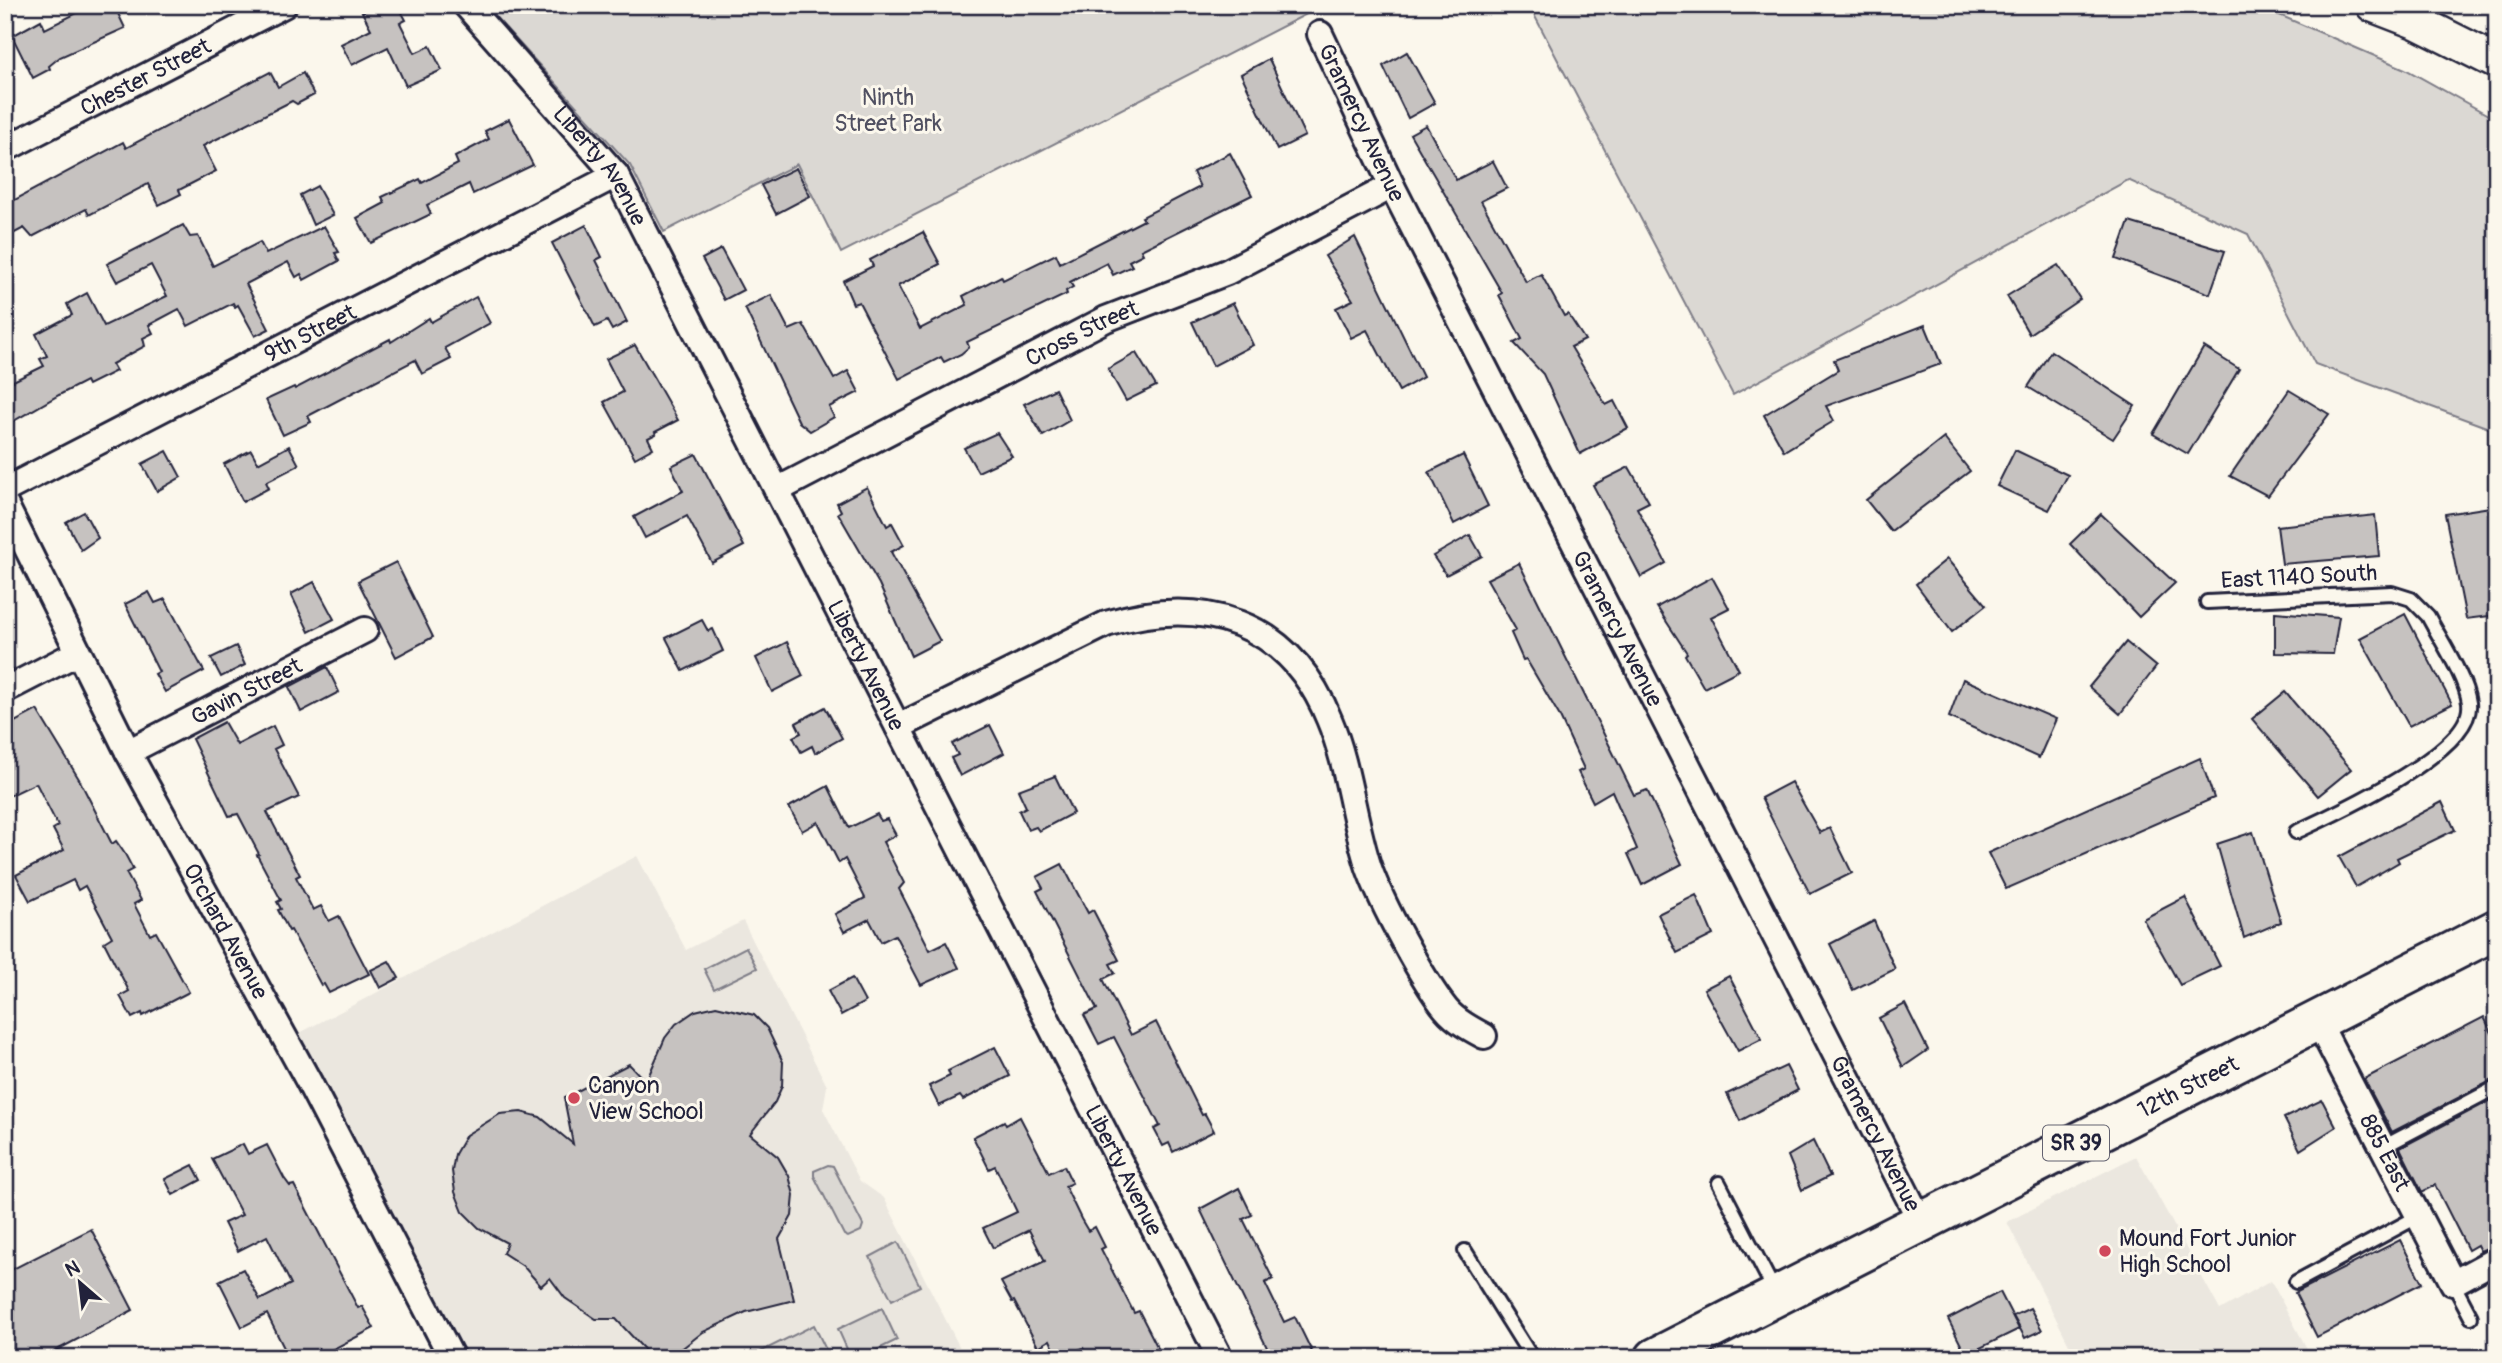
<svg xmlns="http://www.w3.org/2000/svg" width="2502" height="1363" viewBox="0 0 2502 1363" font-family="Pangolin,sans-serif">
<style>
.built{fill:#ebe7df}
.green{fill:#dbd8d3;stroke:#7e7d87;stroke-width:2}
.building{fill:#c6c2c0;stroke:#22223b;stroke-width:2}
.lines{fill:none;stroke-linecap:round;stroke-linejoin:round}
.service-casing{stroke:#22223b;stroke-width:18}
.minor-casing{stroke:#22223b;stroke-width:30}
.secondary-casing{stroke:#22223b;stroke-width:38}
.primary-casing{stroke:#22223b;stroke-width:44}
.service{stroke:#fbf7ec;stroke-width:12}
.minor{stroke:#fbf7ec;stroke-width:24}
.secondary{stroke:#fbf7ec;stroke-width:33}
.primary{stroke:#fbf7ec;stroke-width:38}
.poi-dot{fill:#d1495b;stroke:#fbf7ec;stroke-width:2.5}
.labels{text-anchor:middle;stroke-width:6;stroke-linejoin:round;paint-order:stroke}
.shield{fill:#fbf7ec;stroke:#636270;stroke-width:2}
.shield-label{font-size:21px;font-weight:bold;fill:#22223b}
.street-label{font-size:23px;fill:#22223b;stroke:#fbf7ec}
.park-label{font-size:23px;fill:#505061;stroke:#fbf7ec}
.poi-label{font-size:23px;fill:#22223b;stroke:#fbf7ec;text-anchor:start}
</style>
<rect width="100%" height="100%" fill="#fbf7ec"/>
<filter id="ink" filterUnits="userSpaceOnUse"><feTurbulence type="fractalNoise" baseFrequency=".0143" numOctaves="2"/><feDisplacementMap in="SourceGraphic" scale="14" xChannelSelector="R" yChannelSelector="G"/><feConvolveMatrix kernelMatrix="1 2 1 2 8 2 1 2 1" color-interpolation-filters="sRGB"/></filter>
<g filter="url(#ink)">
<g class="built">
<path d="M637,856L686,950L743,921L827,1086L823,1109L860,1181L884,1198L965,1358H459L292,1037Z"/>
<path d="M2136,1156L2220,1310L2271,1281L2312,1358H2076L2007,1222Z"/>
</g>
<g class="green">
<path d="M506,5H1324L841,253L797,164L664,232L630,165L492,13Z"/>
<path d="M1529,5H2256L2405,69L2497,120V431L2315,364L2248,234L2128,180L1733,395Z"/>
<path d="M746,947L757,968L714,989L704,969Z"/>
<path d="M828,1165L833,1166L863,1225L861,1231L848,1237L844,1235L814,1176V1171Z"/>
<path d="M898,1242L920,1286L892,1300L870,1257Z"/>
<path d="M882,1308L897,1340L860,1358H851L838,1329Z"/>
<path d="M814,1325L830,1358H760L758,1353Z"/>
</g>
<g class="building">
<path d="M93,5H114L125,28L60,57L49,66L50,69L33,78L12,36L41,20L45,29Z"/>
<path d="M377,5H398L406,20L400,23L415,53L430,46L442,70L406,86L388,47L352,65L341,44L371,29L362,12Z"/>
<path d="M1407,52L1435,103L1408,118L1383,66Z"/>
<path d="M1269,59L1305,136L1277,150L1241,74Z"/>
<path d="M270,72L278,87L303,73L314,95L297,104L292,101L203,146L216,171L179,190L181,194L159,205L148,184L89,215L86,209L32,237L24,228L5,238V205L123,142L126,148Z"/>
<path d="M509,119L533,165L473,194L469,184L427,205L431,214L371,243L357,218L385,203L382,197L420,179L422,183L458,164L455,157L489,139L485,131Z"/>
<path d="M1426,125L1456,180L1493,161L1507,188L1481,201L1526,282L1541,274L1564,316L1568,314L1585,340L1571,347L1606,405L1614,401L1628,428L1580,454L1543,374L1514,343L1522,339L1499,295L1502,293L1410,134Z"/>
<path d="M1230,153L1252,195L1141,250L1143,254L1129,261L1132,266L1113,275L1107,263L1070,282L1073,287L1066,291L1067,294L967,342L969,347L961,354L944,362L941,357L899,379L859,302L853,304L843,281L873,266L870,260L923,232L940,264L898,286L920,329L967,305L963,296L1001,276L1003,280L1056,254L1060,263L1144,220L1142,217L1200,187L1193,172Z"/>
<path d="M796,168L810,196L776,214L761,185Z"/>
<path d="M317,186L333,215L313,225L300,195Z"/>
<path d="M2129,222L2225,251L2210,294L2116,259Z"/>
<path d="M183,225L190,237L198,236L213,266L260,242L266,254L324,226L339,252L335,253L339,261L304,280L301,274L296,277L288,262L246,284L269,329L255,336L238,305L235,307L233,303L188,326L179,309L149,325L153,333L143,338L145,346L112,364L116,371L88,385L86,381L59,395L5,426V385L44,366L40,359L47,356L36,334L72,315L67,304L87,293L104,326L167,296L151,265L117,282L107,264Z"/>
<path d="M586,225L602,257L596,260L627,322L612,330L607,321L595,327L552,243Z"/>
<path d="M1355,237L1423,377L1399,391L1367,330L1351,338L1336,308L1353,300L1325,256Z"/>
<path d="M721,249L743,290L724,300L702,259Z"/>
<path d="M2058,265L2080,299L2029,334L2007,296Z"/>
<path d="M771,295L789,330L803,324L834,379L848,371L859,392L829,407L834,417L810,431L799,422L745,308Z"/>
<path d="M476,297L490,323L445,348L451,359L422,374L415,360L308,416L311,422L283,435L266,400L294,387L295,389L390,339L391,342L429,318L431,322Z"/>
<path d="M1233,303L1253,345L1213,366L1192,322Z"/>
<path d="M1925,325L1941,364L1826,406L1834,421L1784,451L1764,415L1838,370L1834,360Z"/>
<path d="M635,345L678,420L655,432L656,434L648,438L653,448L635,458L604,402L623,392L606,359Z"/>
<path d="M2204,347L2239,369L2188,454L2153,434Z"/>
<path d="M2051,351L2135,406L2113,439L2028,387Z"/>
<path d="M1136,353L1156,386L1126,401L1108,369Z"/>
<path d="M1055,389L1070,420L1043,436L1024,404Z"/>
<path d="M2289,390L2329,414L2268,496L2230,476Z"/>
<path d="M997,433L1012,456L978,472L964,448Z"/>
<path d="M1944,438L1970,471L1891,531L1866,500Z"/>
<path d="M289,446L299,465L266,482L269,488L243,502L224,464L251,450L258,463Z"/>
<path d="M2015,450L2068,475L2049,510L1997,486Z"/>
<path d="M167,451L181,477L157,491L142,464Z"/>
<path d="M696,454L744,546L712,563L687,516L645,538L634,517L683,491L671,466Z"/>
<path d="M1463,455L1488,506L1454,524L1429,472Z"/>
<path d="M1629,467L1649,502L1637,508L1666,563L1641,577L1593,485Z"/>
<path d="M867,487L887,526L892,523L904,545L891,552L940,641L911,656L879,584L838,513L841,511L837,503Z"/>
<path d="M2497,506V615L2466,619L2445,514Z"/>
<path d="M84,512L98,538L81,550L66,522Z"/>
<path d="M2101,514L2175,583L2139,617L2070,544Z"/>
<path d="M2375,515L2379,556L2282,564L2277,526Z"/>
<path d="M1470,535L1482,556L1446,575L1433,556Z"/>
<path d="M1947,559L1986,605L1952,632L1916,584Z"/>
<path d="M396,562L433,637L396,657L358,581Z"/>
<path d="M1519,563L1634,795L1647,790L1682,864L1642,885L1628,854L1637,849L1612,791L1593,802L1578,772L1584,769L1559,715L1526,659L1523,660L1511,633L1516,630L1487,579Z"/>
<path d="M1712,577L1729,608L1711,617L1739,670L1704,688L1685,655L1687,653L1657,607Z"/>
<path d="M314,582L334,619L309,632L291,594Z"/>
<path d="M149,592L155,603L165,599L204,671L165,692L155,674L159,672L125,604Z"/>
<path d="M2275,612L2339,617L2333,654L2275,653Z"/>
<path d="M2405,614L2452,704L2409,726L2360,638Z"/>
<path d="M702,620L708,631L713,629L723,651L683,671L666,638Z"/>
<path d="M787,642L803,676L772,692L756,658Z"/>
<path d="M2126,642L2156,667L2120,714L2089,687Z"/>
<path d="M236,646L245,665L221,677L211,658Z"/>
<path d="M327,667L339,692L301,712L289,687Z"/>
<path d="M1963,679L2056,719L2039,758L1949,717Z"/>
<path d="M2285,692L2351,769L2318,796L2252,719Z"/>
<path d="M825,707L842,738L815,753L812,746L801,752L793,737L801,733L796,723Z"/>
<path d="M37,710L79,779L112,844L116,841L125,854L133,869L126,873L141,900L134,904L150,935L156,932L189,992L143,1016L142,1013L132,1018L120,996L129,991L104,942L112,937L85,886L78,890L73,880L30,901L16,875L64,850L53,829L58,826L36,783L5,798V727Z"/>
<path d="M224,722L237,745L273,726L282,745L274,749L299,797L267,812L300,875L296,877L313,910L321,906L329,921L339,916L369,974L329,993L324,984L321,985L291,930L289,931L278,910L281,909L277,902L281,900L257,855L259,854L238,814L229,816L192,739Z"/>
<path d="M990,725L1004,753L960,776L951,758L958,755L952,744Z"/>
<path d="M2200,758L2214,798L2006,889L1988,853Z"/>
<path d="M1055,776L1073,813L1039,831L1036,827L1028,830L1019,811L1026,807L1018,790Z"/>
<path d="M1791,782L1820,833L1830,828L1852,873L1810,894L1761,798Z"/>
<path d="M828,786L849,828L877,814L881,821L887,819L896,835L883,842L904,883L899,889L930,950L946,942L959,968L921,985L895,935L881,942L869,919L844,932L835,914L865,898L845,859L839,863L818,822L802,831L789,807Z"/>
<path d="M2442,802L2455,830L2397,858L2399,862L2356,887L2339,857Z"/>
<path d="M2253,832L2281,922L2244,938L2217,844Z"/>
<path d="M1062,864L1088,913L1093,910L1119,960L1110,964L1115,973L1103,979L1131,1035L1156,1022L1202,1115L1205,1114L1214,1131L1173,1152L1169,1143L1163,1146L1154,1129L1160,1126L1114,1037L1099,1044L1084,1015L1097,1009L1037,891L1043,888L1037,877Z"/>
<path d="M1696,895L1713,935L1677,953L1658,914Z"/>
<path d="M2185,897L2220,966L2180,985L2143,919Z"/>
<path d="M1874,921L1895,969L1853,990L1830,944Z"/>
<path d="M389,961L399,978L380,988L371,970Z"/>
<path d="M1729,976L1762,1039L1738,1051L1704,989Z"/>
<path d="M852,978L865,1002L841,1015L828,991Z"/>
<path d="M1905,1004L1928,1050L1903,1067L1879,1018Z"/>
<path d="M716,1006L754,1015L767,1028L783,1062L782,1086L775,1102L750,1134L778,1157L789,1176L794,1195L792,1216L779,1239L794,1300L746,1312L703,1332L670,1358H652L616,1319H596L565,1298L550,1278L541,1286L523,1266L503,1253L507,1243L479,1228L463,1212L455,1192L452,1171L455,1154L466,1135L500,1114L521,1112L540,1117L573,1144L564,1098L629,1064L646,1082L665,1038L676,1024L695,1011Z"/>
<path d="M2484,1017L2497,1043V1078L2392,1132L2364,1079Z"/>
<path d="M995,1047L1010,1076L963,1100L960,1096L939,1106L929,1086L950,1076L948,1071Z"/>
<path d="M1786,1066L1798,1090L1740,1121L1727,1094Z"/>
<path d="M2497,1097V1244L2480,1251L2477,1245L2468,1250L2435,1185L2422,1192L2400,1148Z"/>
<path d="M2322,1100L2336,1127L2300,1150L2284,1118Z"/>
<path d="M1020,1117L1049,1173L1064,1166L1072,1183L1065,1186L1081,1219L1088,1231L1095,1227L1105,1247L1101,1249L1134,1313L1139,1311L1163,1358H1089L1083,1348L1058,1358L1050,1340L1038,1347L1014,1301L1012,1302L1001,1282L1045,1261L1029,1230L993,1248L983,1228L1017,1212L995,1166L989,1169L973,1137L1004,1121L1006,1125Z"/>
<path d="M1813,1141L1830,1176L1802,1190L1788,1156Z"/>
<path d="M243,1144L248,1154L267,1145L284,1178L290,1186L294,1185L358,1308L362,1306L374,1328L322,1355L319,1349L303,1358H289L267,1314L242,1327L219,1281L243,1269L260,1300L291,1284L267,1236L238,1251L224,1223L242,1215L212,1159Z"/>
<path d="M193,1165L201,1180L173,1195L165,1179Z"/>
<path d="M1239,1188L1252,1215L1243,1219L1273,1279L1265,1283L1284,1322L1295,1317L1315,1358H1272L1200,1209Z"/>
<path d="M91,1229L133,1310L42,1358H5V1273Z"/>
<path d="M2400,1240L2422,1283L2317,1337L2295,1293Z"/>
<path d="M2000,1292L2019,1329L1966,1355L1948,1319Z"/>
<path d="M2030,1308L2042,1330L2025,1338L2013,1316Z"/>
</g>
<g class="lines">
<defs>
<g id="service">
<path d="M2207,602L2392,593L2411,599L2428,616C2440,639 2466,678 2469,703C2475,751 2334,814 2296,832"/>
<path d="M2383,1147L2497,1087"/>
<path d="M1719,1183L1775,1292"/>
<path d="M1465,1251L1532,1358"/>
<path d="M2296,1282L2419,1216"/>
<path d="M2453,1283L2471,1317"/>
</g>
<g id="minor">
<path id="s1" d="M466,5L616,175L1220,1358"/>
<path id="s2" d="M1320,34L1392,186L1921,1222"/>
<path id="s3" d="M5,149L284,5"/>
<path id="s4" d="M5,490L616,175"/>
<path id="s5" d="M777,490L1106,319L1227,272L1392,186"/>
<path id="s6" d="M5,504L128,752L309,1082L452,1358"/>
<path d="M5,690L77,653"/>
<path d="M898,727L1106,624C1203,595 1289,620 1329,719C1349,766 1353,820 1369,868C1381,902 1423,981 1446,1009C1456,1021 1471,1029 1484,1036"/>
<path id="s7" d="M128,752L365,630"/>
<path id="s8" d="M2317,1020L2453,1283L2497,1259"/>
</g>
<path id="secondary" d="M2373,5L2417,22L2497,62"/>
<g id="primary">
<path id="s9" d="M1655,1358L2497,929"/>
</g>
</defs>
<use href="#service" class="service-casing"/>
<use href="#minor" class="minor-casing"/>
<use href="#secondary" class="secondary-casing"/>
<use href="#primary" class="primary-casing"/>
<use href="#service" class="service"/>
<use href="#minor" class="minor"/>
<use href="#secondary" class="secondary"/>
<use href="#primary" class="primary"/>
</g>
</g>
<g class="poi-dot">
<circle cx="574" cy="1098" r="7"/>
<circle cx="2105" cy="1251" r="7"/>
</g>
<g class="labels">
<rect class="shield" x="2043" y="1125.5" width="66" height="35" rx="5"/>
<g class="shield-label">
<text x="2076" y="1150">SR 39</text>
</g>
<g class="street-label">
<text dy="8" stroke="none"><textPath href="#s3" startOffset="158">Chester Street</textPath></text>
<text dy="8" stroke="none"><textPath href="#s2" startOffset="98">Gramercy Avenue</textPath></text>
<text dy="8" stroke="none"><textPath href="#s1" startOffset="210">Liberty Avenue</textPath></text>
<text dy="8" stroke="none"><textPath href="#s4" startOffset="343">9th Street</textPath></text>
<text dy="8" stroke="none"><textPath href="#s5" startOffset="343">Cross Street</textPath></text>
<text transform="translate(2299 576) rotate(-3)" y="8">East 1140 South</text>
<text dy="8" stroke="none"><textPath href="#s2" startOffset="665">Gramercy Avenue</textPath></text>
<text dy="8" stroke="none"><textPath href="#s1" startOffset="777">Liberty Avenue</textPath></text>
<text dy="8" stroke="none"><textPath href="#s7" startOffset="133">Gavin Street</textPath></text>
<text dy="8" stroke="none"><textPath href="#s6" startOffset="481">Orchard Avenue</textPath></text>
<text dy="8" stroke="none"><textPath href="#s9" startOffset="598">12th Street</textPath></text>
<text dy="8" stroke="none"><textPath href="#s2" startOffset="1232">Gramercy Avenue</textPath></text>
<text dy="8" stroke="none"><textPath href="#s8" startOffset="149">885 East</textPath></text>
<text dy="8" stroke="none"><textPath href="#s1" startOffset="1344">Liberty Avenue</textPath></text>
</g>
<g class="park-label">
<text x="888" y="105">Ninth<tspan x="888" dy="26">Street Park</tspan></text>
</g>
<g class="poi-label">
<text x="588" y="1093">Canyon<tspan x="588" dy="26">View School</tspan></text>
<text x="2119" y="1246">Mound Fort Junior<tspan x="2119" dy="26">High School</tspan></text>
</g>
</g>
<rect width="2502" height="1363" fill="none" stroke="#fbf7ec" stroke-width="28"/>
<rect x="14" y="14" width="2474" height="1335" fill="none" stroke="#22223b" stroke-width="2.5" filter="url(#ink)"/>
<g transform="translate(80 1283) rotate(332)" stroke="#fbf7ec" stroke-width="5" paint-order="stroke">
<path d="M0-5L12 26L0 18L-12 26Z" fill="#22223b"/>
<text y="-10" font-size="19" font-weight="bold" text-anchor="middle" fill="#22223b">N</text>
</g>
</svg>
